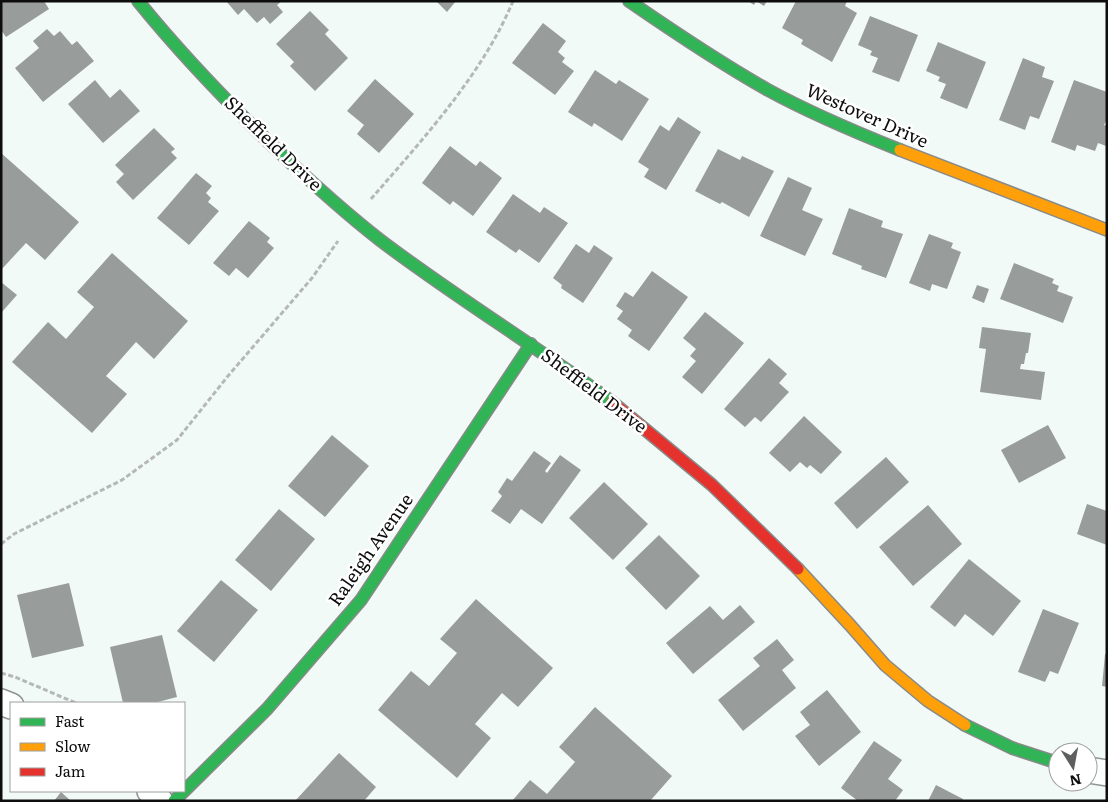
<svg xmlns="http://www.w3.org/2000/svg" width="1108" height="802" viewBox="0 0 1108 802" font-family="Literata,serif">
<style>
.building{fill:#989d9b}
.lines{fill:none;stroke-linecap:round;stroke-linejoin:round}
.street-casing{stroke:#909492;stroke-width:28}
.fast-casing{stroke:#878a89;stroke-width:14}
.slow-casing{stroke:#878a89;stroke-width:14}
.jam-casing{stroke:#878a89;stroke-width:14}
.path{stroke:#b6b8b7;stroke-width:3;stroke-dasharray:5 2.5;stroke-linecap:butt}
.street{stroke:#fdfefe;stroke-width:25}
.fast{stroke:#30b455;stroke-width:11}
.slow{stroke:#ff9f0a;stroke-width:11}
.jam{stroke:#e5322d;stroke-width:11}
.labels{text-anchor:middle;stroke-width:5;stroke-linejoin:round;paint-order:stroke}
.street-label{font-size:18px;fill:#0d0d0d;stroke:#fff}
</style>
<rect width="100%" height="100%" fill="#f2faf7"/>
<g class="building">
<path d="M1,1H44L49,9L6,37L1,30Z"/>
<path d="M226,1H282L277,5L283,12L270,24L264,17L257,23L244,9L238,15Z"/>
<path d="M436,1H456L447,12Z"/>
<path d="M748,1H767L764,6L756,1L754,5Z"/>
<path d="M796,1H847L845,6L857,13L832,62L801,44L803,40L782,28Z"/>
<path d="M310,11L329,30L325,34L348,58L315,91L290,66L294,62L276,44Z"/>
<path d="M870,16L918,35L899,82L872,72L878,58L870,55L872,51L858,45Z"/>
<path d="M543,23L566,41L558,52L565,58L562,62L574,71L555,95L512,63Z"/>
<path d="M47,29L54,36L60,31L72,45L77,41L94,61L43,102L15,68L39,48L33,41Z"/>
<path d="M938,42L986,62L967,109L940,98L946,84L938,81L940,77L926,71Z"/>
<path d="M1023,58L1045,67L1042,77L1054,81L1039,119L1030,116L1025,130L999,120Z"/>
<path d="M595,70L616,84L619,80L649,99L622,141L594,123L592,127L568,112Z"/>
<path d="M375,79L414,114L379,153L357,134L364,125L347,111Z"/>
<path d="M95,80L110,98L120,89L140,111L103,143L68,104Z"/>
<path d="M1074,80L1107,92V119L1104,125L1107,126V144L1106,146L1098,143L1095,151L1077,145L1075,151L1051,142Z"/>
<path d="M678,117L701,132L666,190L644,177L649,169L638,162L660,125L669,131Z"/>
<path d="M154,128L175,149L171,152L177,158L133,200L116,182L124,174L115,165Z"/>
<path d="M450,146L476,166L480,161L502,178L473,216L453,201L450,205L422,183Z"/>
<path d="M718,149L740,160L742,156L774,171L749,217L722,202L720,204L695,191Z"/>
<path d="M1,153L79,222L45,260L26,243L1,270Z"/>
<path d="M196,173L212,186L206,193L211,198L208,202L219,211L189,245L157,218Z"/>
<path d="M788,177L812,188L802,210L823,219L805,256L760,236Z"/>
<path d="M513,194L540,213L544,207L568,223L539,263L519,249L516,253L486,232Z"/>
<path d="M849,208L883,221L881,227L903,234L886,278L861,269L862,266L832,254Z"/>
<path d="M249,221L270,238L267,242L274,248L248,278L236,268L229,276L213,263Z"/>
<path d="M929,234L953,243L951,248L961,252L947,289L932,284L930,291L909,283Z"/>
<path d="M576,244L589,253L594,245L613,258L583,303L561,288L562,285L553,278Z"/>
<path d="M112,253L188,321L154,359L136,342L106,376L127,394L92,433L12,362L48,322L66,339L94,307L77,292Z"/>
<path d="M1014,263L1054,279L1052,283L1059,286L1057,291L1073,297L1063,323L1000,299Z"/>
<path d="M652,271L688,297L649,351L628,336L632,330L617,319L623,311L616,306L625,292L633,297Z"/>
<path d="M1,282L17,295L1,313Z"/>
<path d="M977,285L989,289L984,303L972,298Z"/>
<path d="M705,312L744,343L702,394L682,377L696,361L690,356L696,349L683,338Z"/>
<path d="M982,327L1031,333L1028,353H1026L1024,364H1021L1020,369L1045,372L1041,400L980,392L986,349L979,348Z"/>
<path d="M769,358L787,374L779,383L789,392L761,422L755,417L745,427L724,409Z"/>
<path d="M804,416L842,452L821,474L810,465L807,468L800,462L790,472L769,453Z"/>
<path d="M1048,425L1066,458L1019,483L1001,450Z"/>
<path d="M332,435L369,466L325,517L288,486Z"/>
<path d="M534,451L551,463L545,471L547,473L560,455L581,470L542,524L521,509L510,524L491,511L502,496L498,492L507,478L512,481Z"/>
<path d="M886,457L909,482L857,529L834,503Z"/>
<path d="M604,482L648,524L613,560L569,518Z"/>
<path d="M1087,504L1107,511V545L1077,534Z"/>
<path d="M928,505L962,544L913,586L879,547Z"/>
<path d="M279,509L315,539L271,591L235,560Z"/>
<path d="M659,535L700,576L666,610L625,568Z"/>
<path d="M969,559L1021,601L993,636L965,614L955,627L930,607Z"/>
<path d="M221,580L258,610L214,662L177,631Z"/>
<path d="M69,583L84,646L32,658L17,595Z"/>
<path d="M476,599L553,668L518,707L502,693L475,724L491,738L457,778L378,710L411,671L429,686L457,653L440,639Z"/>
<path d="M740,605L755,622L693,674L666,643L710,606L723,620Z"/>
<path d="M1043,609L1079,623L1058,674L1050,671L1045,682L1018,672Z"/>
<path d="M162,635L177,697L154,703H123L110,647Z"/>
<path d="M777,639L794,660L782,670L796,688L743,731L718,700L760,666L753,658Z"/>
<path d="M1105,654H1107V687L1102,686Z"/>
<path d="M827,690L861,732L819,766L795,736L810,725L800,712Z"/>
<path d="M595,707L672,776L650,801H512L530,780L547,794L575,762L559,747Z"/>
<path d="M874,741L902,760L888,779L903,790L895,801H858L841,788Z"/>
<path d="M339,753L376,787L364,801H295Z"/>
<path d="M936,785L963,799L962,801H928Z"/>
<path d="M61,792L71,801H54Z"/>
</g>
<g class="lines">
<defs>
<g id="street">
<path d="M1,702L11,706"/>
<path d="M1088,770L1107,773"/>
<path d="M150,791L160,801"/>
</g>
<g id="fast">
<path d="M138,1C181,54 228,103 277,150C310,181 344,212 380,240C455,297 536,346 612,402"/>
<path d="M629,1C674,32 720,63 768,90C810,113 855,132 900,150"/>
<path d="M965,725L1012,748L1058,763"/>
<path d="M174,801L267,709L361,600L531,344"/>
</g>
<g id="slow">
<path d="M900,150L1107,230"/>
<path d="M798,569L850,625L885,665L928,701L965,725"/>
</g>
<path id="jam" d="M612,402L712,485L798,569"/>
</defs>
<use href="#street" class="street-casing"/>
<use href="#fast" class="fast-casing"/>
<use href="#slow" class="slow-casing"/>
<use href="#jam" class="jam-casing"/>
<g class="path">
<path d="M371,199C422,140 483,74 513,1"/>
<path d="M1,544L14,534L122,480L177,440L228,376L312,278L338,241"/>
<path d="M1,673L15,677L76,703"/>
</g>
<use href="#street" class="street"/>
<use href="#fast" class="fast"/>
<use href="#slow" class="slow"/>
<use href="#jam" class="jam"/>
</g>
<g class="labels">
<g class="street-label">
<text transform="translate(867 116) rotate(24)" y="6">Westover Drive</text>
<text transform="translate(273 144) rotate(44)" y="6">Sheffield Drive</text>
<text transform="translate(594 391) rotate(37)" y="6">Sheffield Drive</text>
<text transform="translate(371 550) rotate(-55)" y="6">Raleigh Avenue</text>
</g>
</g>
<rect width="1108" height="802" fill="none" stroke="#0d0d0d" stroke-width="5"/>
<rect x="10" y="702" width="175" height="90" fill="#ffffff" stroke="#9e9e9e"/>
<rect x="20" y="718" width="25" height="8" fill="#30b455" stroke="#9e9e9e"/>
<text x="55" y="727" font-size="15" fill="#0d0d0d">Fast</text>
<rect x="20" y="743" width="25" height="8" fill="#ff9f0a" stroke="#9e9e9e"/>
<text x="55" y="752" font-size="15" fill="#0d0d0d">Slow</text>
<rect x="20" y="768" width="25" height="8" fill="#e5322d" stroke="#9e9e9e"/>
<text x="55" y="777" font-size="15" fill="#0d0d0d">Jam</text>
<g transform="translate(1073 767) rotate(169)"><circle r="24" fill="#ffffff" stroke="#9e9e9e"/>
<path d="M0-4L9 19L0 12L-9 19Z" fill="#5d605f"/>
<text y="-8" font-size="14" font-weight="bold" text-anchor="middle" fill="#0d0d0d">N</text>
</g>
</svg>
